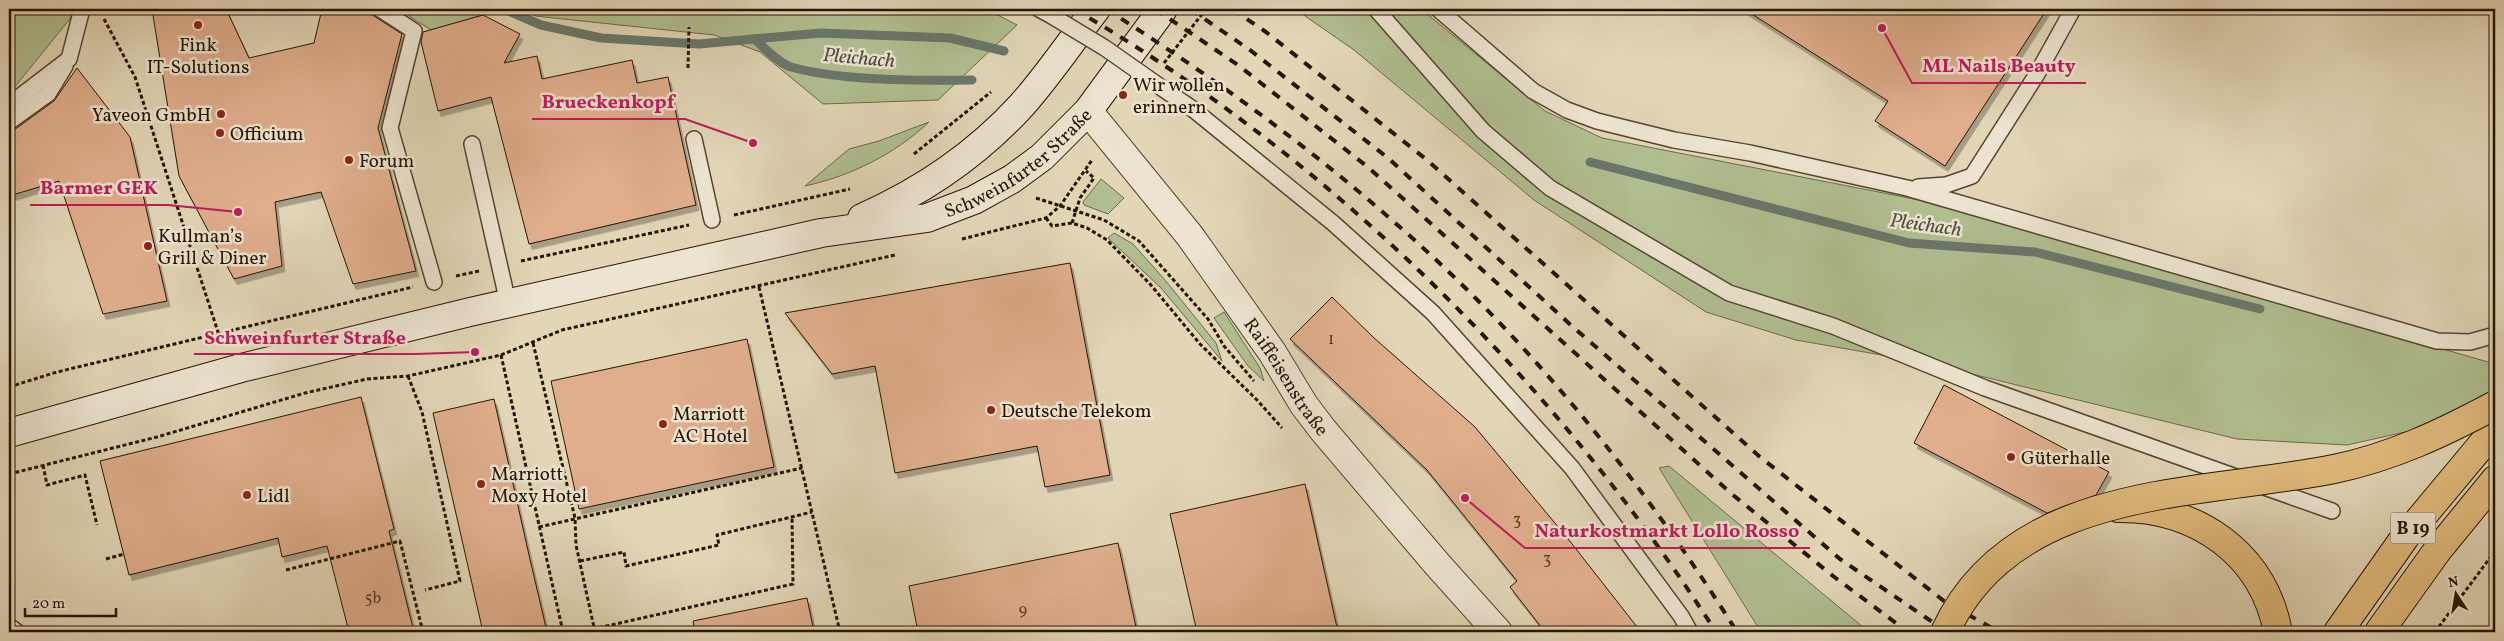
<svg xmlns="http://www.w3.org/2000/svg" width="2504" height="641" viewBox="0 0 2504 641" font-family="Vollkorn,serif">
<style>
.green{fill:#b0be90;stroke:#6b6a48}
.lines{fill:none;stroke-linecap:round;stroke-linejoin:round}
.stream{stroke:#69776b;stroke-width:9}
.building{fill:#e0ae8d;stroke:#261500;filter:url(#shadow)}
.lane-casing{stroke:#55452e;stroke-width:18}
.street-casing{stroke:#55452e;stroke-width:30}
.secondary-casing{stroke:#261500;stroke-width:30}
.highway-casing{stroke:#261500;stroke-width:30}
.path{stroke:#261500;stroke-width:3;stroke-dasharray:4 2.5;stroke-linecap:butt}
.lane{stroke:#ece4d0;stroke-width:15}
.street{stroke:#ece4d0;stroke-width:28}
.secondary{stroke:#ece4d0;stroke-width:28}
.highway{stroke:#e1bb7c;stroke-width:28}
.rail{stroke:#261500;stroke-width:4;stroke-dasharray:9 9;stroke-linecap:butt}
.lane-bridge-casing{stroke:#55452e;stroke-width:18;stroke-linecap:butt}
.highway-bridge-casing{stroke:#261500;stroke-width:30;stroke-linecap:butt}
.lane-bridge{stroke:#ece4d0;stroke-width:15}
.highway-bridge{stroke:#e1bb7c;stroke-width:28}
.poi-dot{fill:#8f2418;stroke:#ece4d0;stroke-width:2}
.labels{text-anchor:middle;stroke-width:5;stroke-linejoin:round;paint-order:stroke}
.number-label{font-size:16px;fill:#543b23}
.shield{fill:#ece4d0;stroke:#61533e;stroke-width:1}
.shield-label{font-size:18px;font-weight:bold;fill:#261500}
.poi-label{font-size:19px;fill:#261500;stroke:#ece4d0;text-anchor:start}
.street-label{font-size:19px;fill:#261500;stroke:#ece4d0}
.water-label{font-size:20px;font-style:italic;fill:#4d4e3e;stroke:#ece4d0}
.leader{fill:none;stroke:#c2185b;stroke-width:2}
.callout-dot{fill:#c2185b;stroke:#ece4d0;stroke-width:2}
.callout-label{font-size:20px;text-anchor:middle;font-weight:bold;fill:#c2185b;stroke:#ece4d0;stroke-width:5;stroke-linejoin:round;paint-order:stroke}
</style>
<defs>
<filter id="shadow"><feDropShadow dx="3" dy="5.5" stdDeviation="0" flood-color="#0004"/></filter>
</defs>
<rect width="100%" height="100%" fill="#e2d6b7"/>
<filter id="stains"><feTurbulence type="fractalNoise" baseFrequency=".004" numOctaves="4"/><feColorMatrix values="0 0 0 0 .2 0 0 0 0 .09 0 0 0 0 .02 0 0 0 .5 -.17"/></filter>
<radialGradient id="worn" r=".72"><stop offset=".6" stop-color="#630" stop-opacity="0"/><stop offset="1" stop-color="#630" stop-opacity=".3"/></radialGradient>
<g class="green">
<path d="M9,9H75L69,20L9,94Z"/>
<path d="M398,9H476L483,15L431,30Z"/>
<path d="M528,9H986L1017,25L938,100L823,104L760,52L714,35L535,16Z"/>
<path d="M1295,9H1421L1545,111L1602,138L1935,203L2495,364V412L2347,445L2237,439L1927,363L1796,340L1706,312L1534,200L1354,50Z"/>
<path d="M929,122C895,154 851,176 805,186L849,149L879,141Z"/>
<path d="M1101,179L1124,198L1108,214L1084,205L1083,202Z"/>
<path d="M1114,233L1133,244L1165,280L1216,343L1222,361L1161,288L1108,238Z"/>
<path d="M1224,312L1260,368L1264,381L1248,366L1214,318Z"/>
<path d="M1669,466L1869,632H1761L1659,468Z"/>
</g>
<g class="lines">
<g class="stream">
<path d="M504,9L541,25L601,38L699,44L821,33L950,38L1004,51"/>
<path d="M754,39C764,47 778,63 791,67C839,81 920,81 972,80"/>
<path d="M1590,162L1909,243L2035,252L2260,309"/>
</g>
</g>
<g class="building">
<path d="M152,9H226L249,58L314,43L322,9H363L402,34L378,128L416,271L353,284L321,192L275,202L282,266L234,279L179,176Z"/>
<path d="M1744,9H2047L1945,166L1875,121L1888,101Z"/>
<path d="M483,15L520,34L504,63L537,56L542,79L632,60L637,83L668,77L696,205L529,244L491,97L438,111L421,42L423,32Z"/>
<path d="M77,68L130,137L167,301L103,314L59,181L9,196V131L14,130L54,101Z"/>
<path d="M1070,263L1110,475L1045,487L1037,446L895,473L875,366L832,374L785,313Z"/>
<path d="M1332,297L1373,337L1475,427L1569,540L1641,632H1545L1510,587L1517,581L1427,470L1290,339Z"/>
<path d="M747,339L774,467L579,509L551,381Z"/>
<path d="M1944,385L2109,472L2096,495L2047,513L1914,443Z"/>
<path d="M361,397L394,529L389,531L414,632H349L327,546L282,557L278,538L129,575L100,461Z"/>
<path d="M494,399L529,555L547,632H483L433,413Z"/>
<path d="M1305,484L1338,632H1197L1170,514Z"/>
<path d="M1118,543L1137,632H918L909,586Z"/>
<path d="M807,598L814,632H695L693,621Z"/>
</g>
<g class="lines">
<defs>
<g id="lane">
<path d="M380,9L414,31L390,128L434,282"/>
<path d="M1039,9L1052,16"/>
<path d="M1376,9L1483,131L1550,188L1729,293L1833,326L1985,388L2332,511"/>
<path d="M1438,9L1533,91L1567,110L1597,121L1674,140L1750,153L1907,188L2437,341L2470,342L2495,335"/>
<path d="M1162,88L1194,110L1333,223L1433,313L1572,468L1681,616L1690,632"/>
<path d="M9,105L69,59L82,9"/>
<path d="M9,122L48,94L65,66"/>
<path d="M694,139L712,220"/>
<path d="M472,144L508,303"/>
<path d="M1918,187L1946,185L1972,176L2037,74L2073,9"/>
<path d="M9,626L17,632"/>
</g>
<g id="street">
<path id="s1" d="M1088,111L1190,236L1272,352L1304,405L1323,430L1437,564L1498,632"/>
</g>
<g id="secondary">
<path d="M862,218C923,191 976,155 1021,106C1048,76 1071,41 1096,9"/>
<path id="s2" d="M9,433L241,368L470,312L821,233L927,218L974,200L1012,179L1042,157L1088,111L1163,9"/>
</g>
<g id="highway">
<path d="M2118,508C2196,507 2263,553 2278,632"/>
<path d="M2338,632L2405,537L2495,429"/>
<path d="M2379,632L2437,551L2495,480"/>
</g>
</defs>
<use href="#lane" class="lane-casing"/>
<use href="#street" class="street-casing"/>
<use href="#secondary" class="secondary-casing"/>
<use href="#highway" class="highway-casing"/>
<g class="path">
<path d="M104,19L135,77L218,332"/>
<path d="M1164,63L1206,9"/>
<path d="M688,68L689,27"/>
<path d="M914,154L991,92"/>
<path d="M1036,198L1104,220L1139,241L1208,319L1224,346L1254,381"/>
<path d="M734,215L850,189"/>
<path d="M1046,218L1052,226L1072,223L1087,228L1107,240L1150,284L1200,344L1258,401L1282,428"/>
<path d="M1072,223L1080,198L1094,178L1086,171"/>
<path d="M962,239L1046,218L1060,206L1092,160"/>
<path d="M521,261L689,225"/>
<path d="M456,276L479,271"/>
<path d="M759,287L840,632"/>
<path d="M533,343L575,518L576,545L595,632"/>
<path d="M501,355L563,632"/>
<path d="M408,376L422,412L460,581L425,590"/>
<path d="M9,387L57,372L413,287"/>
<path d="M43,465L47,485L85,475L97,525"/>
<path d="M9,474L157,437L305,393L367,379L408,376L501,355L562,330L895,255"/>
<path d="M539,527L802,468"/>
<path d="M106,559L124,554"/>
<path d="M580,561L624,552L626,566L719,545L717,535L812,512"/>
<path d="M286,570L400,541L423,632"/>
<path d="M580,632L793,584L792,517"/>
<path d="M2435,632L2495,551"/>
</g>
<use href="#lane" class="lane"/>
<use href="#street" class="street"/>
<use href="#secondary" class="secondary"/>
<use href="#highway" class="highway"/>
<g class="rail">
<path d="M1074,9C1332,159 1556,382 1716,632"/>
<path d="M1106,9C1210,75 1310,147 1402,229C1533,344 1644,484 1737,632"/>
<path d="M1155,9L1238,65L1369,168L1733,495L1833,576L1908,632"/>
<path d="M1190,9L1250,50L1388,158L1573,327L1840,559L1947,632"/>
<path d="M1232,9L1266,32L1427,160L1760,457L1944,601L1999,632"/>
</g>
<defs>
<path id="lane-bridge" d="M1052,16L1105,48L1162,88"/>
<path id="highway-bridge" d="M1945,632C2013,484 2200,496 2334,469C2392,457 2443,433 2495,405"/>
</defs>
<use href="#lane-bridge" class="lane-bridge-casing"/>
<use href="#highway-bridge" class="highway-bridge-casing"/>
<use href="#lane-bridge" class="lane-bridge"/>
<use href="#highway-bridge" class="highway-bridge"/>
</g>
<g class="poi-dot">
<circle cx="198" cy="25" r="5"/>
<circle cx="1123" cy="95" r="5"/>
<circle cx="221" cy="114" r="5"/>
<circle cx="220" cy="133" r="5"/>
<circle cx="349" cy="160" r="5"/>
<circle cx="148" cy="246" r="5"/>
<circle cx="991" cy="410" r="5"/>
<circle cx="663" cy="424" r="5"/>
<circle cx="2011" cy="457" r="5"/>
<circle cx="481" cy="484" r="5"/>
<circle cx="247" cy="495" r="5"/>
</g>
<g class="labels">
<g class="number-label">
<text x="1331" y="344">1</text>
<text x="1517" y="525">3</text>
<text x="1547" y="564">3</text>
<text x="373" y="603">5b</text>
<text x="1023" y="615">9</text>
</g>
<rect class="shield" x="2390.5" y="512.5" width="45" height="31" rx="4"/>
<g class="shield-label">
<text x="2413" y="534">B 19</text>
</g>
<g class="poi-label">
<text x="198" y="51" text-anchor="middle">Fink<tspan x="198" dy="22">IT-Solutions</tspan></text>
<text x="1133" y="91">Wir wollen<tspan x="1133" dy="22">erinnern</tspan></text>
<text x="211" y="121" text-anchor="end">Yaveon GmbH</text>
<text x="230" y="140">Officium</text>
<text x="359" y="167">Forum</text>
<text x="158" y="242">Kullman’s<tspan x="158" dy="22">Grill &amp; Diner</tspan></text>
<text x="1001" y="417">Deutsche Telekom</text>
<text x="673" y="420">Marriott<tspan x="673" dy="22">AC Hotel</tspan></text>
<text x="2021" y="464">Güterhalle</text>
<text x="491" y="480">Marriott<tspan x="491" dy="22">Moxy Hotel</tspan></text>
<text x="257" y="502">Lidl</text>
</g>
<g class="street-label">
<text dy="7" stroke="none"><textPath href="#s2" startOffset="1051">Schweinfurter Straße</textPath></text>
<text dy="7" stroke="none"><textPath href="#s1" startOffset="332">Raiffeisenstraße</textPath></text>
</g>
<g class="water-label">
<text transform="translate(859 57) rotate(5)" y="7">Pleichach</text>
<text transform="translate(1926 224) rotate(8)" y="7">Pleichach</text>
</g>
</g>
<path class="leader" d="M1882 28L1912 83H2086M753 143L685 119H532M238 212L168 205H30M475 352L416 354H194M1465 498L1525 548H1810"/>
<g class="callout-dot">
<circle cx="1882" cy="28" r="5"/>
<circle cx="753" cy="143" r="5"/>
<circle cx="238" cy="212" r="5"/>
<circle cx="475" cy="352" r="5"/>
<circle cx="1465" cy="498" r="5"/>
</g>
<g class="callout-label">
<text x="1999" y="72">ML Nails Beauty</text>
<text x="608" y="108">Brueckenkopf</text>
<text x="99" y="194">Barmer GEK</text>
<text x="305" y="344">Schweinfurter Straße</text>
<text x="1667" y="537">Naturkostmarkt Lollo Rosso</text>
</g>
<rect width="2504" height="641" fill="none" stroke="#e2d6b7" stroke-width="30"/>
<rect x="10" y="10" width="2484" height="621" fill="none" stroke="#261500" stroke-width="2.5"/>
<rect x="15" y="15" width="2474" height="611" fill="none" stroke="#261500"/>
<g transform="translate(2456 594) rotate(348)" stroke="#ece4d0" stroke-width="4" paint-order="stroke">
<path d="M0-4L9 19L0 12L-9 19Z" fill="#261500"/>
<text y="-8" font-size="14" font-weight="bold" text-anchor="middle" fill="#261500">N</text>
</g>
<path d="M25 608v8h91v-8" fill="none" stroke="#261500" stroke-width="2.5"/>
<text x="32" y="608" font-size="15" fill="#261500" stroke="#ece4d0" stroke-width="4" paint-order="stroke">20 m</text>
<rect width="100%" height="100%" filter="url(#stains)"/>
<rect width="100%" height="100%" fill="url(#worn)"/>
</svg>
